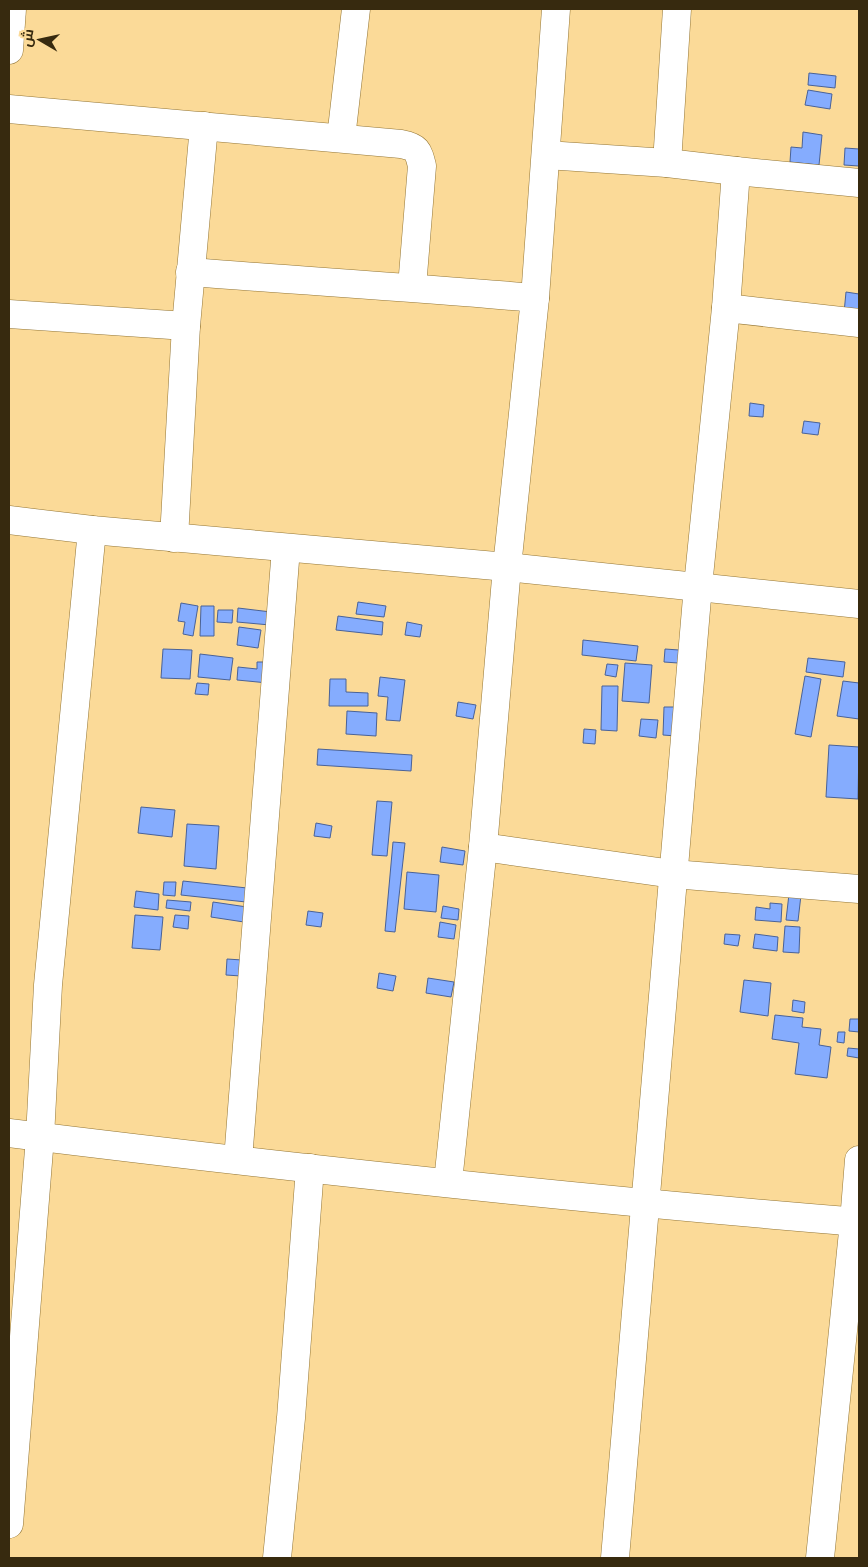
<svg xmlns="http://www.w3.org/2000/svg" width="868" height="1567" viewBox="0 0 868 1567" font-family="'Space Grotesk',Cairo,sans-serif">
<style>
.building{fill:#85acfe;stroke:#496298}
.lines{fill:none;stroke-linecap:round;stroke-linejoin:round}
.minor-casing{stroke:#947635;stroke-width:29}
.major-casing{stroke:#947635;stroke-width:29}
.minor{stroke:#fff;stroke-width:28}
.major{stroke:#fff;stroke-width:28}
</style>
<rect width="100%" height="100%" fill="#fbda98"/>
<g class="building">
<path d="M809,73L836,76L835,88L808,85Z"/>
<path d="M808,90L832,94L830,109L805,105Z"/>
<path d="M803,132L822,135L819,165L790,162L791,147L802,148Z"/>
<path d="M845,148L859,149V166L844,165Z"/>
<path d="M846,292L859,294V315L844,313Z"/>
<path d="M750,403L764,405L763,417L749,416Z"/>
<path d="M804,421L820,423L818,435L802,433Z"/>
<path d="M358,602L386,606L384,617L356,614Z"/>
<path d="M181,603L198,606L193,636L183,634L185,622L178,621Z"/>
<path d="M201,606H214V636H200Z"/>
<path d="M238,608L271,612L270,625L237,622Z"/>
<path d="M218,610H233L232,623L217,622Z"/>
<path d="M338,616L383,622L382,635L336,630Z"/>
<path d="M407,622L422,625L420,637L405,635Z"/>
<path d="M239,627L261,630L258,648L237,645Z"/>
<path d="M583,640L638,646L636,661L582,655Z"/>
<path d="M163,649L192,650L190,679L161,678Z"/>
<path d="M665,649L679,650L678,663L664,662Z"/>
<path d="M200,654L233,658L230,680L198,677Z"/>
<path d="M808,658L845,662L843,677L806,672Z"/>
<path d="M257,662H270L268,683L237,680L238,667L257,669Z"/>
<path d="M625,663L652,665L649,703L622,701Z"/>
<path d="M607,664L618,665L616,677L605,675Z"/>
<path d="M805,676L821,679L811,737L795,734Z"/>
<path d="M380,677L405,680L400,721L386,720L388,697L378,696Z"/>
<path d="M330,679H346V692L368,693V706H329Z"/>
<path d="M843,681L859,683V719L837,716Z"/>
<path d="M197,683L209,684L208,695L195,694Z"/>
<path d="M602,686H618L617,731L601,730Z"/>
<path d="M458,702L476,705L473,719L456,716Z"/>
<path d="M664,707H677L676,736L663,735Z"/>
<path d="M347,711L377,713L376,736L346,734Z"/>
<path d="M641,719L658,720L656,738L639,736Z"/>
<path d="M584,729L596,730L595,744L583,743Z"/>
<path d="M829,745L859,747L858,799L826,797Z"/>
<path d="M318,749L412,755L411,771L317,765Z"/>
<path d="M377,801L392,802L387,856L372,855Z"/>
<path d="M141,807L175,810L172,837L138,833Z"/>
<path d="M316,823L332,826L330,838L314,836Z"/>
<path d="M187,824L219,826L216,869L184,866Z"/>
<path d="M393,842L405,843L395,932L385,931Z"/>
<path d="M442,847L465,851L463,865L440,862Z"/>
<path d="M407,872L439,875L436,912L404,909Z"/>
<path d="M183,881L247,888L246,902L181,895Z"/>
<path d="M164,882H176L175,896L163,895Z"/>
<path d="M136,891L159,894L158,910L134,907Z"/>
<path d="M789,894L801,895L798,921L786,920Z"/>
<path d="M167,900L191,902L190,911L166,908Z"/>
<path d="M213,902L247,907L244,922L211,917Z"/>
<path d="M770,903L782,904L781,922L755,920L756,907L770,909Z"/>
<path d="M443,906L459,909L458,920L441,918Z"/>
<path d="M308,911L323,913L321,927L306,925Z"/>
<path d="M135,915L163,917L160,950L132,948Z"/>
<path d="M175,915L189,916L188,929L173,927Z"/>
<path d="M440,922L456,925L454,939L438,937Z"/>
<path d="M785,926L800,927L799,953L783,952Z"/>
<path d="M725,934L740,935L738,946L724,944Z"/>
<path d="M755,934L778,937L777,951L753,948Z"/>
<path d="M227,959L242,960L241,976L226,975Z"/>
<path d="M379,973L396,976L393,991L377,988Z"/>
<path d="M428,978L454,982L451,997L426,993Z"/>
<path d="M744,980L771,983L768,1016L740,1012Z"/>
<path d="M793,1000L805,1002L804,1013L792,1011Z"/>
<path d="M775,1015L803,1018L802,1027L821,1029L819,1045L831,1047L827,1078L795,1074L799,1043L772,1039Z"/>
<path d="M850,1019H859V1032L849,1031Z"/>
<path d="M838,1032H845L844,1043L837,1042Z"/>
<path d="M848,1048L859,1049V1058L847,1056Z"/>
</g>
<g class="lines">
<defs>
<g id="minor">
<path d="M9,50L12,9"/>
<path d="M9,109L401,144C417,147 418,150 422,166L412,287"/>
<path d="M341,138L356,9"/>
<path d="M546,155L667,163L736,171L726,308L698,586L615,1558"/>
<path d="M667,163L677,9"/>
<path d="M736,171L859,183"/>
<path d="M190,272C305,281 420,288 535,298"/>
<path d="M726,308L859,323"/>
<path d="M9,314L186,326"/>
<path d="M174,538L186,326L204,126"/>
<path d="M483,847L673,874L859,889"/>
<path d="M9,1133C292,1168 575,1199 859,1222"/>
<path d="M238,1160L286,548"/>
<path d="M448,1182L483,847L507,567L535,298L556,9"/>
<path d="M9,1524L40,1137L48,985L92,530"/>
<path d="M277,1558L291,1418L310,1168"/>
<path d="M820,1558L854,1222L859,1160"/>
</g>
<path id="major" d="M9,520L92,530L507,567L859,604"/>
</defs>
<use href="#minor" class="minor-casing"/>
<use href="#major" class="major-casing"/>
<use href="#minor" class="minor"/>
<use href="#major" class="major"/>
</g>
<rect width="868" height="1567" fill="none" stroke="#372a0f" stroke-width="20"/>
<g transform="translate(40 40) rotate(279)" stroke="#fbda98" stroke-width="4" paint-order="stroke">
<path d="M0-4L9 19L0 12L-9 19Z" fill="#372a0f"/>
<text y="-8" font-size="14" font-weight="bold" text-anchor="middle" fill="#372a0f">ش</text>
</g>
</svg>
